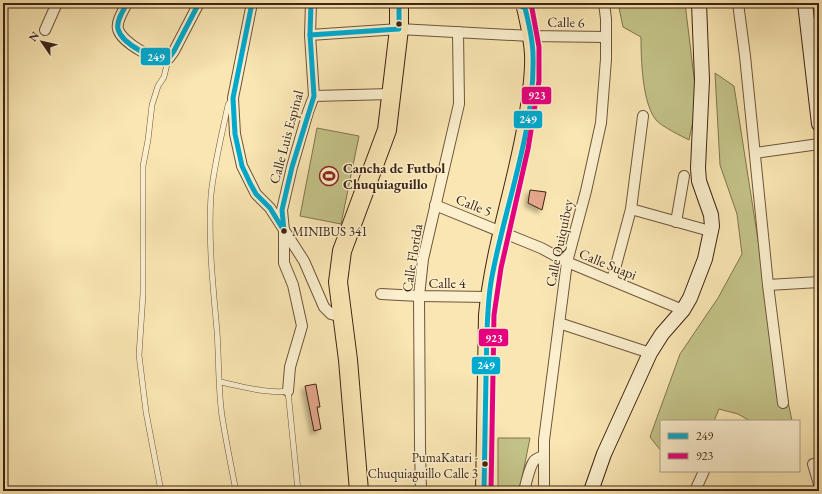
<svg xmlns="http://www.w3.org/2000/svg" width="822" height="494" viewBox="0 0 822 494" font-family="'EB Garamond',serif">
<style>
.green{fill:#c3c388;stroke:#81744e}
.building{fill:#e4a68c;stroke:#3f2414;filter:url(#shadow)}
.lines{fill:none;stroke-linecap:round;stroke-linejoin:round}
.lane-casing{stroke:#6e543c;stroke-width:6}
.street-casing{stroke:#6e543c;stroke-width:12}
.secondary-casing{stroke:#3f2414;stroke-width:16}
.primary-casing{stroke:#3f2414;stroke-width:18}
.highway-casing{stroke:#3f2414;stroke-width:20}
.lane{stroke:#fbefcd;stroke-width:5}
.street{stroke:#fbefcd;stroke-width:10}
.secondary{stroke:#fbefcd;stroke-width:14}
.primary{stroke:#f9e6b2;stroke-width:16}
.highway{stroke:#f9e6b2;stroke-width:18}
.bus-1-casing{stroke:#fbefcd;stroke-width:8}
.bus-2-casing{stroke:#fbefcd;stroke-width:8}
.bus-1{stroke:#00a9ce;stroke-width:5}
.bus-2{stroke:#e5007d;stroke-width:5}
.bus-dot{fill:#3f2414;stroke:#fbefcd;stroke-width:1.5}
.labels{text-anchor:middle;stroke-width:3;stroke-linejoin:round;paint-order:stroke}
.bus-label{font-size:13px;fill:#3f2414;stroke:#fbefcd;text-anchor:start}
.street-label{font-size:14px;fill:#3f2414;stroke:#fbefcd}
.poi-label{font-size:14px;font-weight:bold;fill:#3f2414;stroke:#fbefcd;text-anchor:start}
.line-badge{stroke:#fbefcd;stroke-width:1.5}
.badge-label{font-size:11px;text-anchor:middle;font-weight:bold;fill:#fff}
</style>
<defs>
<filter id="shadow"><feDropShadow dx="-3.5" dy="3.5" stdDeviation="2" flood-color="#0004"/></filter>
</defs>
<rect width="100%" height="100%" fill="#f9e6b2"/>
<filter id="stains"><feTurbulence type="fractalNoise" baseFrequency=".005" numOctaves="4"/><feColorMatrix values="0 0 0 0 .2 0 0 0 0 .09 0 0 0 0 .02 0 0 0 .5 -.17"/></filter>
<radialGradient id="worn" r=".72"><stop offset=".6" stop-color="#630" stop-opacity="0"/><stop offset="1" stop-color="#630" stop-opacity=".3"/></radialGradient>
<g class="green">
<path d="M618,3H685L697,102L689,140C681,136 663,127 657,121C642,105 641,58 641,37L623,27Z"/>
<path d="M715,73L734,86L767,298L792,421H750L738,414L719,409L714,421H661V451L650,437L680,354L718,298L742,254L737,214L720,165Z"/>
<path d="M317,128L359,136L341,224L300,216Z"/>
<path d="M498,438H530L521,483L517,491H498Z"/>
</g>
<g class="building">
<path d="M530,190L546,192L542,210L528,203Z"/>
<path d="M316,384L320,407H317L321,429L314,431L305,386Z"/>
</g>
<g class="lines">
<defs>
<g id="lane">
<path d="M232,99L228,105C222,134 214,165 211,195C208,240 213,286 217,331C219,359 218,388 222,416C226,441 231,466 236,491"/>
<path d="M220,382C242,386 265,394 288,391L298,491"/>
<path d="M161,491L146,412L139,355L143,294V166L148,140L152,105L158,86L164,77L167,64L166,59"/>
</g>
<g id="street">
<path d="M127,3C124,10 116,21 118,29C121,42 158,64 169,58L174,51L199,3"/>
<path d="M252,3L233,98L235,134L242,166L256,194L270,208L304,261L324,307L331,314L342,317"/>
<path d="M738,3L745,56L768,285L783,403"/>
<path d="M45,30L57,3"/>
<path d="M310,35L399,29L531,36L606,37"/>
<path d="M314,96L391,94"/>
<path d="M755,153L819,144"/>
<path d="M435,205L541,248L567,262L683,310"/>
<path d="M631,209L710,231"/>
<path d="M676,222L684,176"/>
<path d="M612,280L631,209L643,116"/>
<path d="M768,285L819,282"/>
<path d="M381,294L419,296L489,297"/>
<path d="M559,323L650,353"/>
<path d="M288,391L290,367L302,326L293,285L284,263V231L282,210L292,167L308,112L314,96L310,35L311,3"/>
<path d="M813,464L819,484"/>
<path d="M421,491L420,447L419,296L423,259L459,104L458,32"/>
<path d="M524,491C526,484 530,464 535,460C537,458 541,457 544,456"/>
<path d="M544,491V440L567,262L586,191L601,123L606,59V19L604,3"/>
<path d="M695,491L704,471"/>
</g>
<g id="secondary">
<path d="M805,3L819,124"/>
<path d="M591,491L604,454L650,353L662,334L683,310L690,298L705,259L712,226L711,215L699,181L698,168L702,80L699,3"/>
</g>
<path id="primary" d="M484,491L487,315C493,250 515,188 526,124C530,101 534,77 533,54C532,37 528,20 524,3"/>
<path id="highway" d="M359,491L348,360L338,282L342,251L387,130L399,29V3"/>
</defs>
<use href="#lane" class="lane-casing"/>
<use href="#street" class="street-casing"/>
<use href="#secondary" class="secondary-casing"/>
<use href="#primary" class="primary-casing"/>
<use href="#highway" class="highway-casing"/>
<use href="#lane" class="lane"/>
<use href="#street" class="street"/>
<use href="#secondary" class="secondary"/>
<use href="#primary" class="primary"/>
<use href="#highway" class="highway"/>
<defs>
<g id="bus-1">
<path d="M127,3C124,10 116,20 118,29C122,44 154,61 169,58L174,51L199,3"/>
<path d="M252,3L233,98L235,134L242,166L250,183L256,194L270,208L284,231"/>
<path d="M310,35L399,29V3"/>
<path d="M284,231L282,210L292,167L314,96L310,35L311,3"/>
<path d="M484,491C485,453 485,414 486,376C487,344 486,313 491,282C504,207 535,133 533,56C533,40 529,24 525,8L513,3"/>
</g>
<path id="bus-2" d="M491,491L494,315L501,268L528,149L539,81V47L531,3"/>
</defs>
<use href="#bus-1" class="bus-1-casing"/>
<use href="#bus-2" class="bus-2-casing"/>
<use href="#bus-1" class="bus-1"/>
<use href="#bus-2" class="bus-2"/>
</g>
<defs>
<symbol id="stadium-ring" viewBox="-11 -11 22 22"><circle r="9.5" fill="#fbefcd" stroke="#8f2418" stroke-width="1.5"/><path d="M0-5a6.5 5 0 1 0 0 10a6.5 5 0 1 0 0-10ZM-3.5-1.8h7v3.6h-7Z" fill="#8f2418"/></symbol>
</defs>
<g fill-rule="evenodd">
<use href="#stadium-ring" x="318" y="165" width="22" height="22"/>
</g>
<g class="bus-dot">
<circle cx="399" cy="24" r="3.5"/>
<circle cx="284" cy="231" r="3.5"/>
<circle cx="485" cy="464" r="3.5"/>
</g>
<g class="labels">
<g class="bus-label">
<text x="292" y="236">MINIBUS 341</text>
<text x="478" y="462" text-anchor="end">PumaKatari -<tspan x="478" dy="16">Chuquiaguillo Calle 3</tspan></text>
</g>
<g class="street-label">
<text transform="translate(566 22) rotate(1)" y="5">Calle 6</text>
<text transform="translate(286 137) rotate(-75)" y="5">Calle Luis Espinal</text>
<text transform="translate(474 205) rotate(22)" y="5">Calle 5</text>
<text transform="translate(559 243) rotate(-78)" y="5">Calle Quiquibey</text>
<text transform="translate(412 258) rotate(-81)" y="5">Calle Florida</text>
<text transform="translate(608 264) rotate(22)" y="5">Calle Suapi</text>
<text x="447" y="288">Calle 4</text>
</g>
<g class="poi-label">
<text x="343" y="173">Cancha de Futbol<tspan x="343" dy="16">Chuquiaguillo</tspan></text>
</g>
</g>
<g class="line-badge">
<rect x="140" y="47" width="31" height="19" rx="4" fill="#00a9ce"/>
<rect x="521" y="86" width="31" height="19" rx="4" fill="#e5007d"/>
<rect x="513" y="110" width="30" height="19" rx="4" fill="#00a9ce"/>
<rect x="478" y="328" width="31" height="19" rx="4" fill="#e5007d"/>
<rect x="471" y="356" width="30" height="19" rx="4" fill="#00a9ce"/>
</g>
<g class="badge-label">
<text x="156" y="61">249</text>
<text x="537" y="99">923</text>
<text x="528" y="123">249</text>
<text x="494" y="342">923</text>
<text x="486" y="369">249</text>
</g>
<rect width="822" height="494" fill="none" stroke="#f9e6b2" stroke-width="16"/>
<rect x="4" y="4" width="814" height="486" fill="none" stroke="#3f2414" stroke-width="2"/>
<rect x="8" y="8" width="806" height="478" fill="none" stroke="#3f2414"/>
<rect x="660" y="420" width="140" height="52" fill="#fbefcd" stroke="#b09e83"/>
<rect x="668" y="433" width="20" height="6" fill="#00a9ce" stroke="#b09e83"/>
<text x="696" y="440" font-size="12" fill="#3f2414">249</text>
<rect x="668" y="453" width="20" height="6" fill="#e5007d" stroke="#b09e83"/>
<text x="696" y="460" font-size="12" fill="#3f2414">923</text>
<g transform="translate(42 42) rotate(304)" stroke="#fbefcd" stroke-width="3" paint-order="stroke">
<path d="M0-3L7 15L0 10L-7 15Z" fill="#3f2414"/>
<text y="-6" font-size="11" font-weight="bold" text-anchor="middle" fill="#3f2414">N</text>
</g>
<rect width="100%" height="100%" filter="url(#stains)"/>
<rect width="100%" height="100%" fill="url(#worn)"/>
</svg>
